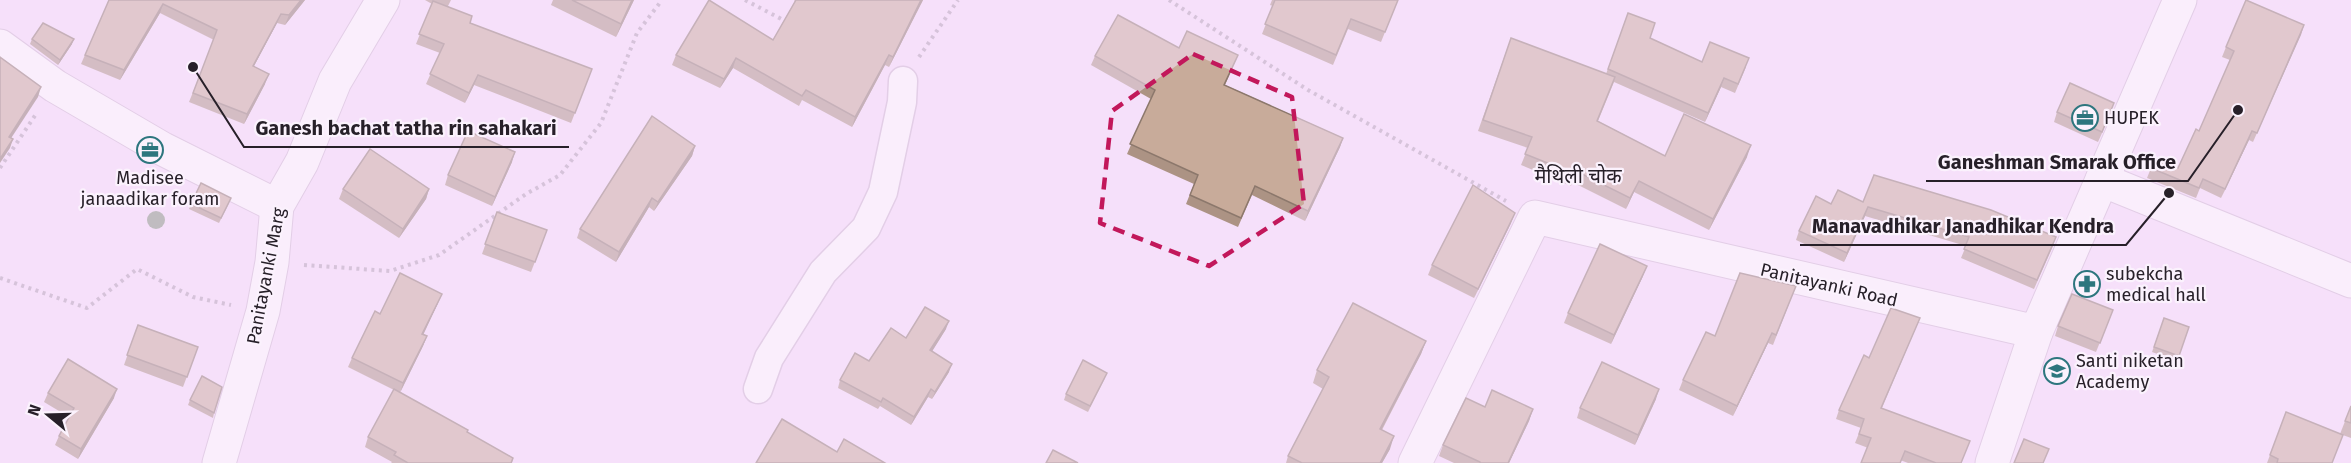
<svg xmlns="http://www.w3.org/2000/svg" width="2351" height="463" viewBox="0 0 2351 463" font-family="'Fira Sans','Noto Sans Devanagari',sans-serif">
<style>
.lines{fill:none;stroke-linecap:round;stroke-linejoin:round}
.pedestrian-casing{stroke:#ccb8d0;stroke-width:31}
.minor-casing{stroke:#ccb8d0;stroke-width:35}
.path{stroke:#b0a0b4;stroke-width:4;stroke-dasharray:3 4.5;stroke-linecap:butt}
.pedestrian{stroke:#fff;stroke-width:28}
.minor{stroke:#fff;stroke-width:33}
.tree{fill:#7f917a}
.wall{fill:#ac9384}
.shaded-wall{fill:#8c786c}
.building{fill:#c8ab9a;stroke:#8c786c;stroke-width:1.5}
.marked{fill:none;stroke:#c2185b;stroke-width:4.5;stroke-dasharray:12 8;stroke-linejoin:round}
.labels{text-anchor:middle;stroke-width:4.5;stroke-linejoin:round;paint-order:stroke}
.poi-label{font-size:18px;fill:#272029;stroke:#fbf2fd;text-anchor:start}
.street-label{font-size:18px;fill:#272029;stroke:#fbf2fd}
.neighbourhood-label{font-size:20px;fill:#272029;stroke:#fbf2fd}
.leader{fill:none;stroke:#272029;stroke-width:2}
.callout-dot{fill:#272029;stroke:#fbf2fd;stroke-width:2}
.callout-label{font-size:20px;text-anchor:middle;font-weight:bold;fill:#272029;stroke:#fbf2fd;stroke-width:4.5;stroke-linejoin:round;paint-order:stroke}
</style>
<rect width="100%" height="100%" fill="#f5e0fa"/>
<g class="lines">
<defs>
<path id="pedestrian" d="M758,389L769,358L823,272L866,228L883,192L902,102L903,81"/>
<g id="minor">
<path d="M0,46L55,86L163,149L277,206"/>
<path d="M2102,180L2351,281"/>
<path d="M219,463L263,311L272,262L277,206L302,162L335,81L383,0"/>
<path d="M1415,463L1535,217L2036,332L2180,0"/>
<path d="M1992,463L2036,332"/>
</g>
</defs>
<use href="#pedestrian" class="pedestrian-casing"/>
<use href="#minor" class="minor-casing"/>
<g class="path">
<path d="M745,0L789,23"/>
<path d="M1169,0L1308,90L1506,201"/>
<path d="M919,57L958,0"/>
<path d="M0,168L36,114"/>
<path d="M304,265L390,271L439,255L526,194L560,175L601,123L637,33L662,0"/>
<path d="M0,278L87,308L137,269L193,297L231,305"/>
</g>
<use href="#pedestrian" class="pedestrian"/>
<use href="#minor" class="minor"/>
</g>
<circle class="tree" cx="156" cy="220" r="9"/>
<g class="wall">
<path d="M109,0H305L285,25L277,23L254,66L265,84L244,124L189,102L214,40L160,13L120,80L81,64Z"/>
<path d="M425,0H451L448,6L470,23L592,69L571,123L474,85L465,103L426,84L440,53L416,44L432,4Z"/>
<path d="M553,0H634L616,37L551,5Z"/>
<path d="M794,0H923L889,67L885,65L852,127L802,100L799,106L733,68L720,88L672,65L676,55L773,40L795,1Z"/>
<path d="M1272,0H1398L1381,42L1348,29L1333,65L1262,34L1273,6L1270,5Z"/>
<path d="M1628,13L1650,38L1702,62L1746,67L1735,93L1721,87L1705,122L1614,82L1598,121L1665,156L1747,157L1709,230L1634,192L1626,209L1572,182L1571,186L1521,165L1528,148L1478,131L1511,38L1606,74Z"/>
<path d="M2304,25L2253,142L2249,140L2221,198L2200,188L2196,198L2147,178L2151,168H2178L2199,131L2230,60L2222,57L2226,47Z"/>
<path d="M32,39L72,44L58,65L30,44Z"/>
<path d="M1179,48L1238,55L1225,85L1343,138L1340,147L1305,221L1252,195L1238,227L1186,204L1194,184L1127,154L1151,99L1091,65L1095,56Z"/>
<path d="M2057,112L2111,113L2098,142L2054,122Z"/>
<path d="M695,146L692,156L654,211L649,207L616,262L577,238L580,229Z"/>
<path d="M512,162L492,206L445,185L448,175Z"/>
<path d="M343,189H429L426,199L399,238L339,199Z"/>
<path d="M1863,202L2053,246L2034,289L1961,258L1966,246L1865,216L1844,262L1796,240L1799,231L1831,204Z"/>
<path d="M229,203L219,223L189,209L191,204Z"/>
<path d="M497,212L547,230L531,272L482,254Z"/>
<path d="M1511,223L1474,298L1428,275L1432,265Z"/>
<path d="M1643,276L1611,344L1564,323L1568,313Z"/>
<path d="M1796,286L1773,345L1768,343L1733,416L1679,390L1683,380Z"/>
<path d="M438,303L423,334L427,336L423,346L400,392L467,433L513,458L512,463H391L392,462L365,447L368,437L394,390L348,367L352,358L380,314Z"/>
<path d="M2113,310L2096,352L2055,336L2058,326Z"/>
<path d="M1920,318L1882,408L1961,463H1908L1855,443L1861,428L1836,419L1839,410L1869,358Z"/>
<path d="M2164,318L2189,327L2177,361L2152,352Z"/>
<path d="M138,325L198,347L183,387L124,365Z"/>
<path d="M946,329L932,351L949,372L932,399L928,397L911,425L880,406L878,409L838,388L840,380L906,338Z"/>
<path d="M1426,341L1421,354L1382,430L1390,449L1382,463H1286L1288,456L1323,389L1313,383L1317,370Z"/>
<path d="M1105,378L1088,412L1064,400L1066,394Z"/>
<path d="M48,393L114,398L78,459L55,445L59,436L69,417L44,402Z"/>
<path d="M1656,399L1635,445L1577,418L1580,408Z"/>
<path d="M190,400L214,413L213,418L188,405Z"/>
<path d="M2351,406V438L2340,434Z"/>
<path d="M1485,407L1533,409L1529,421L1509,463H1454L1439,456L1443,445Z"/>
<path d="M2286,412L2332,463H2267Z"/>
</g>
<g class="shaded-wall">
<path d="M301,0H305L285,25L289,15Z"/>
<path d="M632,0H634L616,37L621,24Z"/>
<path d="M921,0H923L889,67L893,57Z"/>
<path d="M163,4L160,13L120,80L124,70Z"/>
<path d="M281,14L277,23L249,75L253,66Z"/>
<path d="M2304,25L2301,35L2253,142L2257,133Z"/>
<path d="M74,39L72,44L58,65L60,60Z"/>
<path d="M889,55L885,65L852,127L855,117Z"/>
<path d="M736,58L733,68L720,88L724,79Z"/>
<path d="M269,74L265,84L244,124L247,114Z"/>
<path d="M478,75L474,85L465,103L469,93Z"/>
<path d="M1724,78L1721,87L1705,122L1708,113Z"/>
<path d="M41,87L38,97L6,146L9,137Z"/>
<path d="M2252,131L2249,140L2221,198L2225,189Z"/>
<path d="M1343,138L1340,147L1305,221L1308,211Z"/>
<path d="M13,139L10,148L0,163V159Z"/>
<path d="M1751,145L1747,157L1709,230L1713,219Z"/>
<path d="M695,146L692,156L654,211L658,202Z"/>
<path d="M515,152L512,162L492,206L495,197Z"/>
<path d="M1639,181L1634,192L1626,209L1630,198Z"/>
<path d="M429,189L426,199L399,238L403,229Z"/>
<path d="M652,198L649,207L616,262L619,252Z"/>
<path d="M1868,207L1865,216L1844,262L1847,253Z"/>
<path d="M1515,213L1511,223L1474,298L1478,289Z"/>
<path d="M1647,266L1643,276L1611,344L1614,335Z"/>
<path d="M442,294L438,303L419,344L422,334Z"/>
<path d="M949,321L946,329L928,358L930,350Z"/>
<path d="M1772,333L1768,343L1733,416L1737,406Z"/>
<path d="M427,336L423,346L400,393L403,383Z"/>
<path d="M1426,341L1421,354L1375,442L1380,429Z"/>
<path d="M952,364L949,372L932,399L935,392Z"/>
<path d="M117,389L114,398L78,459L81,449Z"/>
<path d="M931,389L928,397L911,425L914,417Z"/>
<path d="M1659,389L1656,399L1635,445L1638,435Z"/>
<path d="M1533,409L1529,421L1509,463H1508Z"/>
<path d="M1394,436L1390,449L1382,463H1380Z"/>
</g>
<g class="building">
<path d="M109,0H301L289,15L281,14L253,66L269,74L247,114L193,93L217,30L163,4L124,70L85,55Z"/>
<path d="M572,0H632L621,24Z"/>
<path d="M709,0L773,40L796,0H921L893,57L889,55L855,117L806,90L802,96L736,58L724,79L676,55Z"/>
<path d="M1275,0H1398L1385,32L1351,19L1336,55L1265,24Z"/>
<path d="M2246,0L2304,25L2257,133L2252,131L2225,189L2203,179L2199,188L2151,168L2155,158L2178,168L2196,129L2199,131L2234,51L2226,47Z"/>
<path d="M433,1L472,16L470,23L592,69L575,113L478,75L469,93L430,74L444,44L419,34Z"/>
<path d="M1628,13L1655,23L1650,38L1702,62L1710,42L1749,58L1738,84L1724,78L1708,113L1608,69Z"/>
<path d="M1118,15L1179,48L1187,31L1238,55L1224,85L1343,138L1308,211L1255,186L1241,218L1190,195L1198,175L1130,144L1155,90L1095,56Z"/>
<path d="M43,23L74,39L60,60L32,39Z"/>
<path d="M1511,38L1615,77L1597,121L1665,156L1684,114L1751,145L1713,219L1639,181L1630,198L1576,171L1575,174L1525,154L1532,137L1483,120Z"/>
<path d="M0,57L41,87L9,137L13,139L0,159Z"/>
<path d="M2070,83L2114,103L2102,132L2057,112Z"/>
<path d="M652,116L695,146L658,202L652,198L619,252L580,229Z"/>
<path d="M468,131L515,152L495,197L448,175Z"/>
<path d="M370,149L429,189L403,229L343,189Z"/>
<path d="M1874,175L1991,210L2056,237L2037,280L1964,249L1969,237L1868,207L1847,253L1799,231L1816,196L1831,204L1838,190L1863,202Z"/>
<path d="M201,183L231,198L221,218L191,204Z"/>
<path d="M1473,185L1515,213L1478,289L1432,265Z"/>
<path d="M497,212L547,230L535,262L485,244Z"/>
<path d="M1600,244L1647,266L1614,335L1568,313Z"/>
<path d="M400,273L442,294L422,334L427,336L403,383L352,358L375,311L380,314Z"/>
<path d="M1740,273L1796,286L1776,335L1772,333L1737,406L1683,380L1706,332L1715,336Z"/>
<path d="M2072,294L2113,310L2100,343L2058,326Z"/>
<path d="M1353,303L1426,341L1380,429L1394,436L1380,463H1302L1288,456L1329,377L1317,370Z"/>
<path d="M925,307L949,321L930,350L952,364L935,392L931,389L914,417L883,398L881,402L840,380L855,353L869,361L891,328L906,338Z"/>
<path d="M1891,308L1920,318L1881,408L1970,441L1961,463H1936L1905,451L1900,463H1861L1871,438L1859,434L1864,419L1839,410L1864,355L1869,358Z"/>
<path d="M2164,318L2189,327L2179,356L2154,347Z"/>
<path d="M138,325L198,347L187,377L127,355Z"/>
<path d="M68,359L117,389L81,449L59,436L74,408L48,393Z"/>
<path d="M1083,360L1107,373L1090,406L1066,394Z"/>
<path d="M1602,362L1659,389L1638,435L1580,408Z"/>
<path d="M202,376L222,387L214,413L190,400Z"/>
<path d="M394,389L468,430L467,432L513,458L511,463H408L394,455L396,452L368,437Z"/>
<path d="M1492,390L1533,409L1508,463H1480V462L1443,445L1466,398L1485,407Z"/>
<path d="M2351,406V423L2345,421Z"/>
<path d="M2286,412L2343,435L2332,463H2277L2278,459L2270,455Z"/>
<path d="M782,419L837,452L844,439L885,463H756Z"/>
<path d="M2024,439L2049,449L2043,463H2014Z"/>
<path d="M1053,450L1078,463H1046Z"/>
</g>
<path d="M0 0H2351V463H0ZM1193,54L1292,97L1304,204L1209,266L1100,223L1112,111Z" fill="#f5e0fa" fill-opacity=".55" fill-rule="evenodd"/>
<path class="marked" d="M1193,54L1292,97L1304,204L1209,266L1100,223L1112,111Z"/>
<defs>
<symbol id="office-ring" viewBox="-11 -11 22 22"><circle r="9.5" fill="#fbf2fd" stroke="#2d767e" stroke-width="1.5"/><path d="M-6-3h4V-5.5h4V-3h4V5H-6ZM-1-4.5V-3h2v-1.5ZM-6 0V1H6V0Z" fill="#2d767e"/></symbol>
<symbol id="pharmacy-ring" viewBox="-11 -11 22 22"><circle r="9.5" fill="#fbf2fd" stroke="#2d767e" stroke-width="1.5"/><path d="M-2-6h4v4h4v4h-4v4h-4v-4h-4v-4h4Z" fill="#2d767e"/></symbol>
<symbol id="school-ring" viewBox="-11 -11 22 22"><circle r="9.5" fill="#fbf2fd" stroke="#2d767e" stroke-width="1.5"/><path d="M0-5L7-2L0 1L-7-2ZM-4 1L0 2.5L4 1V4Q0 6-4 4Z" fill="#2d767e"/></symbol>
</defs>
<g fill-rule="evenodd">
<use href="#office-ring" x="2070" y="103" width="30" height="30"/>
<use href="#office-ring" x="135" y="135" width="30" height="30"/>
<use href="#pharmacy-ring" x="2072" y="269" width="30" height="30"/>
<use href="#school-ring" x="2042" y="356" width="30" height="30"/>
</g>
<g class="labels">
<g class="poi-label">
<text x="2104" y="124">HUPEK</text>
<text x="150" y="184" text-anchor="middle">Madisee<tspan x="150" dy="21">janaadikar foram</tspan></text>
<text x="2106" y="280">subekcha<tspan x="2106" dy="21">medical hall</tspan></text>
<text x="2076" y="367">Santi niketan<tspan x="2076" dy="21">Academy</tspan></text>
</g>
<g class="street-label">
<text transform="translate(266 276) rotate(-79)" y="6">Panitayanki Marg</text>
<text transform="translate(1829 285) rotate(13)" y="6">Panitayanki Road</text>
</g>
<g class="neighbourhood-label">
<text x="1578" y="183">मैथिली चोक</text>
</g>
</g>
<path class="leader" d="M193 67L244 147H569M2238 110L2188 181H1926M2169 193L2126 245H1800"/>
<g class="callout-dot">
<circle cx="193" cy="67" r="6"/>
<circle cx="2238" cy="110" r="6"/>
<circle cx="2169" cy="193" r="6"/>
</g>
<g class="callout-label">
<text x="406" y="135">Ganesh bachat tatha rin sahakari</text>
<text x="2057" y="169">Ganeshman Smarak Office</text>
<text x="1963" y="233">Manavadhikar Janadhikar Kendra</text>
</g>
<g transform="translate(48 415) rotate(289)" stroke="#fbf2fd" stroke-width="4.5" paint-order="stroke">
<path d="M0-4.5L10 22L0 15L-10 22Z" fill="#272029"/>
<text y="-9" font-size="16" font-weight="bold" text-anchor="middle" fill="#272029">N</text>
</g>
</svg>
